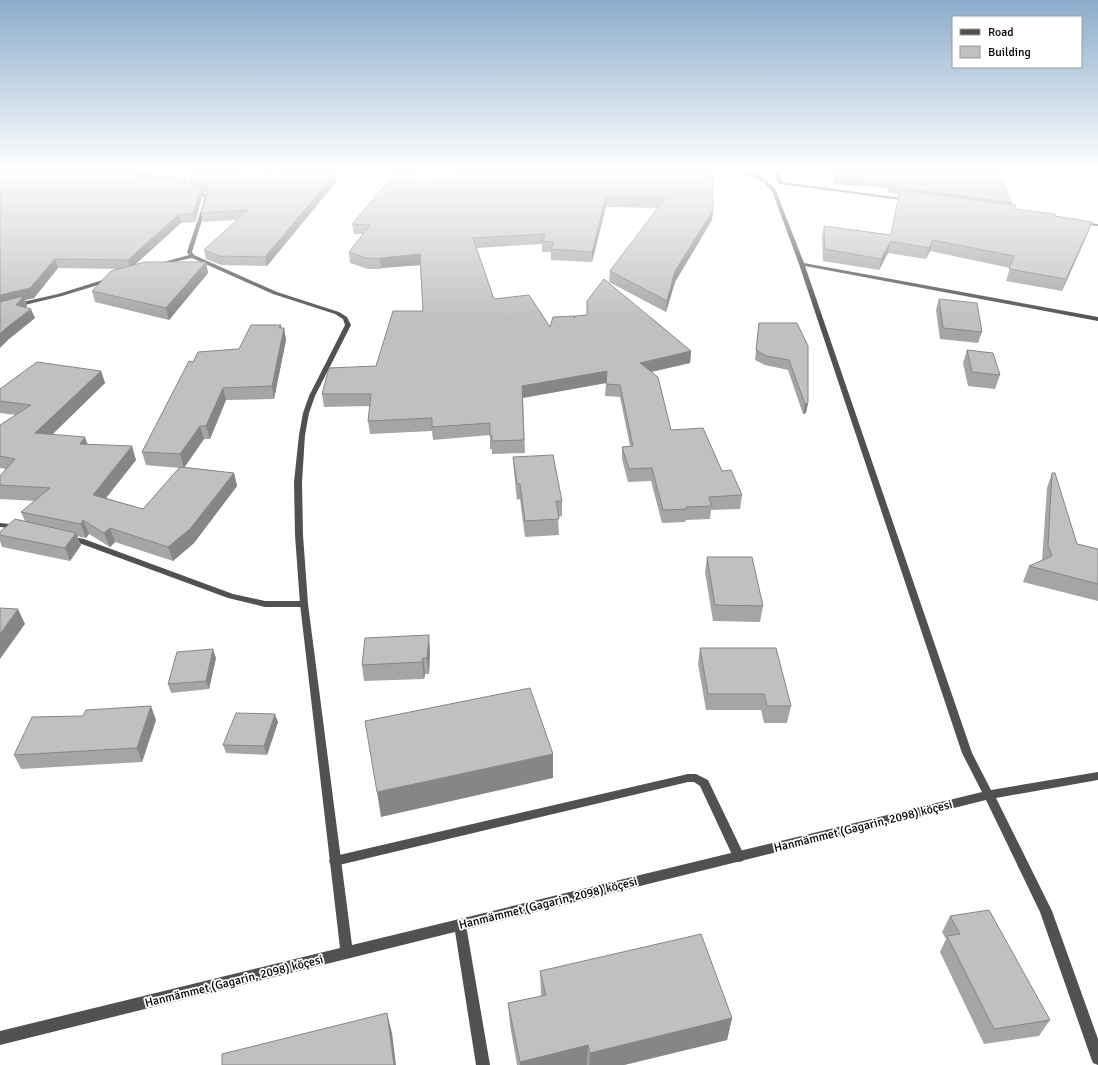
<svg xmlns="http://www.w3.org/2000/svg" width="1098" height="1065" viewBox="0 0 1098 1065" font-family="Signika,sans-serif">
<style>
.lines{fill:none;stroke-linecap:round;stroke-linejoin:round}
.service{fill:#515151;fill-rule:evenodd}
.minor{fill:#515151;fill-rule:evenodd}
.wall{fill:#a5a5a5}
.shaded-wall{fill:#868686}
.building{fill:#c0c0c0;stroke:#868686}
.labels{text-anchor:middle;stroke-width:3.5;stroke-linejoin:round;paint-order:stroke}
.near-street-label{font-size:12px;fill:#000;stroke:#fff}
</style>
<rect width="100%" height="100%" fill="#fff"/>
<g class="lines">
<g class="service">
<path d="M0,523L18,525L22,527L18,529L0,527Z"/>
<path d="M65,536H68L84,539L233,594L265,601H304L307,602L308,604L307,606L304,607H265L228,598L79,543L65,540L64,538Z"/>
<path d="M688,774H696L708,780L745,857L743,861L739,862L735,861L700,786L694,782H688L335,866L331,865L329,861L331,857L335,856Z"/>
<path d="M460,919L464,921L466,925L490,1065H476L454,925L456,921Z"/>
</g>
<g class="minor">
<path d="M130,171H139L168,180L166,181Z"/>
<path d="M737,171C753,171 767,178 776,191L804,263L1098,317V321L805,266L972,753L991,790L1098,772V780L996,798L1052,911L1098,1039V1065L1093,1063L1091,1058L1040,912L986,800L0,1045V1031L340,948L300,604L295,535L294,482L299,435L303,413L309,396L345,325L343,319L335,314L273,294L192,258L160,265V263L189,255L187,252L204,201V197L190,188V186H194L208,196V201L192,252L194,255L277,292L339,312L347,317L351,325L315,396L309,413L305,435L302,482L303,535L308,604L352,945L982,792L962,753L799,264L772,191L762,181Z"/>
<path d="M774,171H778L782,182L909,199L911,200L909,201L780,184L778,183Z"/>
<path d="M1079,222L1098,224V226L1081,224L1079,223Z"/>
<path d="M109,278L111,279V281L62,296L0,311V307L58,294Z"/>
</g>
</g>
<g class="wall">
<path d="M0,171H101L99,173L142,171L143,178L191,183L189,175H281L326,171V174L336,182L267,266L221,265L206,259L204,250L237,220L203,222L201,213L207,194L201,190L202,197L195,222L181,223L136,264L206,262L208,273L169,320L95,302L92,291L119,269L58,268L34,298L25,300L27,306L26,308L35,318L9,339Z"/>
<path d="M456,171H603V175L712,177L711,180L713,210L712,220L675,282L666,312L609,282L610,271L658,208L606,207L592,262L551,260V252H542V244L476,248L494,299L550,327L575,317L587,315V301L691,351L690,363L652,372L671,430L722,471L742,495L740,509L711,510L710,519L686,520L685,522L662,523L651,481L628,482L622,459V447L630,446L620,397L605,396L606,383L523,398L525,453L492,454V449H490V435L433,440L432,431L370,434L368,421L370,406L324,407L322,394L376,366L423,311L420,265L381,268V269H368L350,263L349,252L363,234H354L352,224L415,181L454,179Z"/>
<path d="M834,171H998L1012,203L1011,205L1016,209L1055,216L1092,222L1088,233L1062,291L1006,281L1010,268L930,251L926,259L888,253L879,270L823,261L822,237L824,226L891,235L899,194L888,193V188L833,184Z"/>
<path d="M939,299L982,332L978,343L940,339L936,310Z"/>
<path d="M759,323H797L808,403L806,413L803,414L788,370L765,365L755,360Z"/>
<path d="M281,328H284L286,340L274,399L226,400L210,439H204L184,467L234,473L237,486L194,543L173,561L115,542L110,547L89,534L86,538L77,536L81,545L70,561L2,547L0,541V532L25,521L21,512L35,501L0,499V476L6,469L0,468V425L16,415L0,413V389L101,371L105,383L52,435L88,444L136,460L106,498L143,509L179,468L146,465L142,452L193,362L239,349Z"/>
<path d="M967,350L1000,375L995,389L968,386L963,363Z"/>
<path d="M513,457L562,501V516L558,517L559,535L525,537L520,499L517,500L514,472Z"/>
<path d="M1052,473L1077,544L1098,549V601L1023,582L1029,566L1042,561L1047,488Z"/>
<path d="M707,557L763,606L760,622L713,621L705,572Z"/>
<path d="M700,648L791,706L787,723H764L761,710H706L698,664Z"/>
<path d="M430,651L429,674H425L424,679L364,681L362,665Z"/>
<path d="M216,658L209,689L171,693L168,684Z"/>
<path d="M156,720L142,762L21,769L14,755Z"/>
<path d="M278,722L267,755L226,753L223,745Z"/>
<path d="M950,916L1050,1020L1039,1036L984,1044L940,952L946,939L942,932Z"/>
<path d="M540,971L732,1018L727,1040L624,1065H517L510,1025L508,1003L541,996V993Z"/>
</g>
<g class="shaded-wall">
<path d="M91,171H101L91,182L88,174Z"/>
<path d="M141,171H142L144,179L138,178Z"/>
<path d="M324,171H326V178L321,174Z"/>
<path d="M712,171H713L712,177L708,189L709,180Z"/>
<path d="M335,174L336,182L267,266L265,257Z"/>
<path d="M201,189L202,197L195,222L193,214Z"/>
<path d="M606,197V207L592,262V252Z"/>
<path d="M713,210L712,220L675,282L666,312L667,301L675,271Z"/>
<path d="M179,214L181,223L130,269L128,260Z"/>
<path d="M1092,222L1088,233L1062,291L1066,279Z"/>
<path d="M933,240L930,251L926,259L929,248Z"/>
<path d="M891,241L888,253L879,270L881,259Z"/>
<path d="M420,254L421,265L381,268V269L380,258Z"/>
<path d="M55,259L58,268L34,298L25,300L27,306L20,315L0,306V295Z"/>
<path d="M206,262L208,273L169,320L166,308Z"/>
<path d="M31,309L35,318L9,339L0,348V334L5,329Z"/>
<path d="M281,325L282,334L284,328L286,340L274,399L272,386L279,328Z"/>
<path d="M691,351L690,363L640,374V363Z"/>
<path d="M101,371L105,383L40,446L35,433Z"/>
<path d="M607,371L606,383L522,398V386Z"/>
<path d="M223,388L226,400L210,439L206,426Z"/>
<path d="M808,403L806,413L803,414L805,404Z"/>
<path d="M200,426L204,439L184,468L180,454Z"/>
<path d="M85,437L90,451L80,444Z"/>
<path d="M132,446L136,460L98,508L93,495Z"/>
<path d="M234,473L237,486L194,543L173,561L168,547Z"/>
<path d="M83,520L89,534L86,538L81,524Z"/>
<path d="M110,528L115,542L110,547L104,533Z"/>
<path d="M76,533L81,545L70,561L65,548Z"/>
<path d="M18,609L25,624L0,659V634Z"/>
<path d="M429,635L430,651L429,674L427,658Z"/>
<path d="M213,649L216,658L209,689L206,681Z"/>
<path d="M423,658L425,674L424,679L422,662Z"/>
<path d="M151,706L156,720L142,762L137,748Z"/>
<path d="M275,714L278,722L267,755L264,746Z"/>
<path d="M553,754V778L381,817L377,792Z"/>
<path d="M387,1013L392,1033L396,1065H394Z"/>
<path d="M732,1018L727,1040L624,1065H589L590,1053Z"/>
<path d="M588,1045L587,1065H520V1062Z"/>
</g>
<g class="building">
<path d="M0,171H91L88,174L141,171L138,178L174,176L184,180L201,189L193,214H179L128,260L55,259L30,288L0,295Z"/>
<path d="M285,171H324L321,174H335L265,257L219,256L204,250L248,210L201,213L208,193V187L189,175L191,173L281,175Z"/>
<path d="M456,171H602V175L621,171H712L709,180H713V210L675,271L667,301L610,271L665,198L606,197L592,252L551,249L554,242L542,241L545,234L473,238L494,299L529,295L550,327L553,317L575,316L574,318L576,316L587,315V301L604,279L691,351L640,363L658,377L671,430L703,428L722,471L731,470L742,495L709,497L711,506L686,507L687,509L663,510L652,468L629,469L622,447L633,446L620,385L606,384L607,371L522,386L524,440L492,441V436H490V423L432,427V418L368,421L371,394H322L329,368L376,366L393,311H423L420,254L380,258V259L366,258L349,252L370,225L352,224L396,172H414V181L454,179Z"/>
<path d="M835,171H998L1012,203L900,188L901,186L890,185L889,181L835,176Z"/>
<path d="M900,190L1015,205L1016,209L1055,214V216L1092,222L1066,279L1009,269L1014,256L933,240L929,248L891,241L881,259L825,249L824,226L891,235Z"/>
<path d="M145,262H206L166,308L92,291L111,271Z"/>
<path d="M24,296L16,305L31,309L5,329L0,334V302Z"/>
<path d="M939,299L977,303L982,332L943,328Z"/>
<path d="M759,323H797L808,346V403L805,404L789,360L766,356L756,350Z"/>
<path d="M251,325H281L279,328H284L272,386L223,388L206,426H200L180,454L142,452L189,361L193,362L198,352L239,349Z"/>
<path d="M967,350L993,353L1000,375L972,372Z"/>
<path d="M37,362L101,371L35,433L85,437L80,444L132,446L93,495L143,509L180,467L234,473L190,529L168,547L110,528L104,533L83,520L81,524L21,512L50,488L0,485V476L15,459L0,456V425L31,405L0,401V389Z"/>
<path d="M553,455L562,501H556L559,519L525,521L520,484H517L513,457Z"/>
<path d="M1052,473H1055L1077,544L1098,549V584L1029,566L1052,556L1048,545Z"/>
<path d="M15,519L76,533L65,548L0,535V532Z"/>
<path d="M707,557H752L763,606L715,605Z"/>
<path d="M0,608L18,609L0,634Z"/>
<path d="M429,635L427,658H423L422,662L362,665L365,638Z"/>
<path d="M700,648H776L791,706H767L764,694H708Z"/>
<path d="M213,649L206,681L168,684L177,652Z"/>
<path d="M530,688L553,754L377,792L365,721Z"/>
<path d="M151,706L137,748L14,755L32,717L83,716L86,710Z"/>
<path d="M236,713L275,714L264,746L223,745Z"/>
<path d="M989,910L1050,1020L994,1029L947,936L960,934L950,916Z"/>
<path d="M701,934L732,1018L590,1053L588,1045L520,1062L508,1003L546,995L540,971Z"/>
<path d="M387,1013L394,1065H222V1054Z"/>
</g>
<linearGradient id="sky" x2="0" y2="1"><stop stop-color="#8baccb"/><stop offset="0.53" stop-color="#fff"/><stop offset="1" stop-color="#fff" stop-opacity="0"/></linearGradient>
<rect width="1098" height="321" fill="url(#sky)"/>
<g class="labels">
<g class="near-street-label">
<text transform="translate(863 826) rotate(-14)" y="4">Hanmämmet (Gagarin, 2098) köçesi</text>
<text transform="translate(548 903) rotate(-14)" y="4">Hanmämmet (Gagarin, 2098) köçesi</text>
<text transform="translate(234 981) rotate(-14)" y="4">Hanmämmet (Gagarin, 2098) köçesi</text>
</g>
</g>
<rect x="952" y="16" width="130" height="52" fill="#ffffff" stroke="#999999"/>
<rect x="960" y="29" width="20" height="6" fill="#515151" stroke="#999999"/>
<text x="988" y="36" font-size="12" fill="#000000">Road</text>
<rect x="960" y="46" width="20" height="12" fill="#c0c0c0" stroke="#999999"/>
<text x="988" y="56" font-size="12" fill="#000000">Building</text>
</svg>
